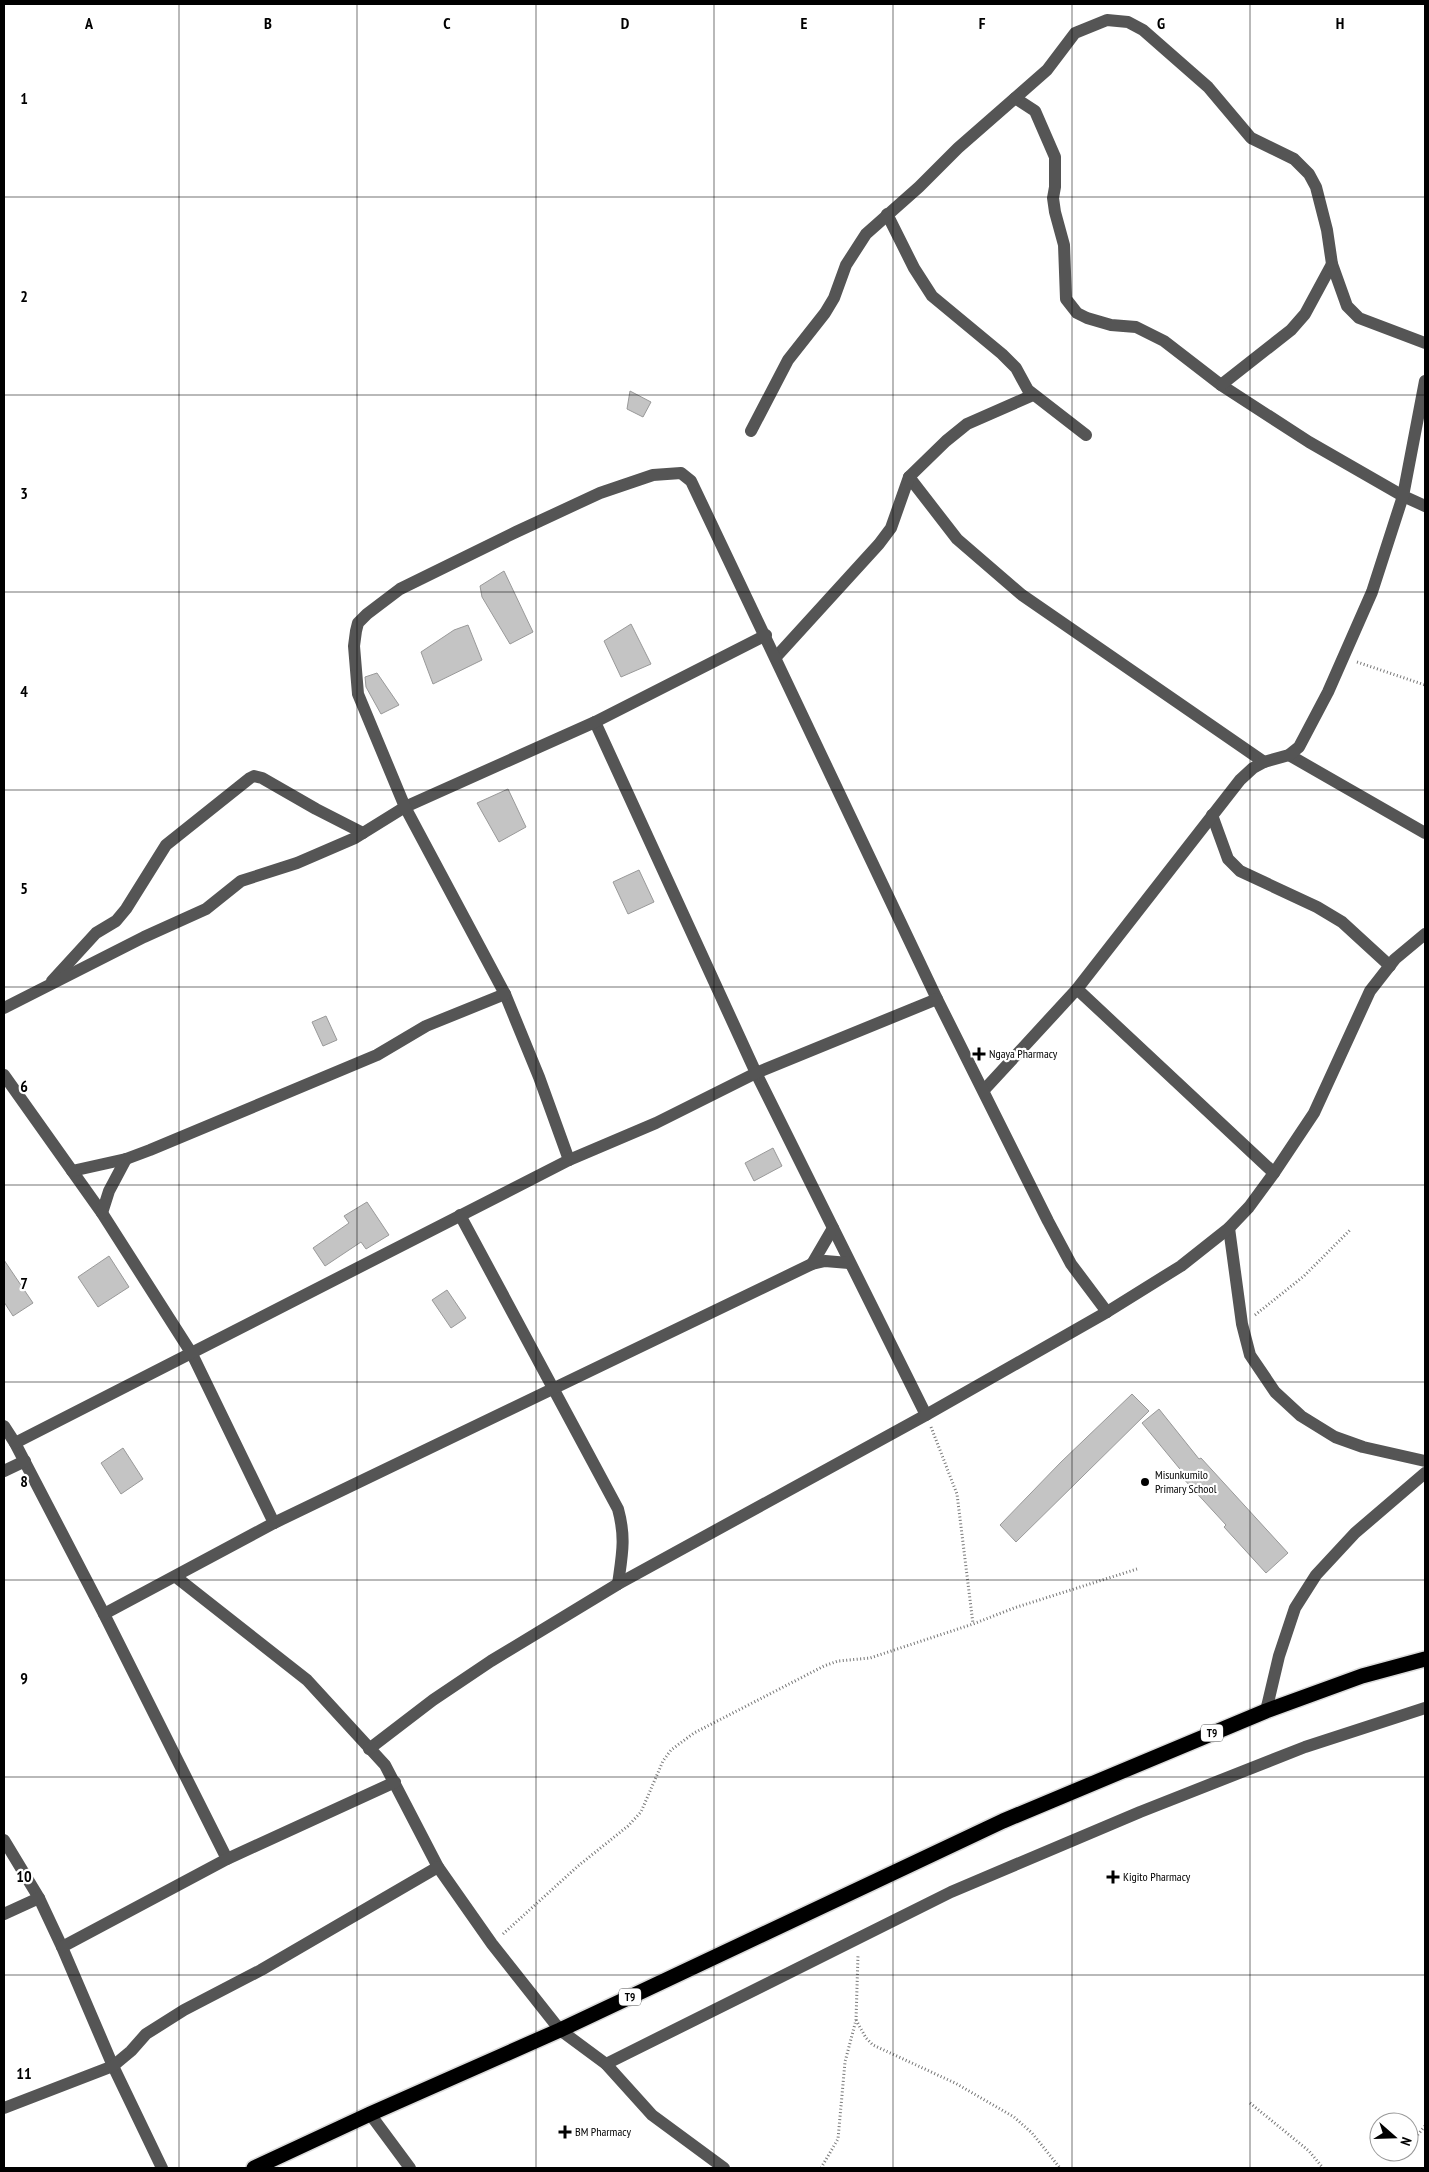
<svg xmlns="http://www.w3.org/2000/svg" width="1429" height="2172" viewBox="0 0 1429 2172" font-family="'PT Sans Narrow',sans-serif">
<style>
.building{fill:#c4c4c4;stroke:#999}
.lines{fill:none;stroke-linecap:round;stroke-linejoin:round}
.highway-casing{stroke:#dbdbdb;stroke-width:18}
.path{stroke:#777;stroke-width:3;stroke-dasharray:1 2.5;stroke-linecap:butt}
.minor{stroke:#555;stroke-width:12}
.highway{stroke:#000;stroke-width:15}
.grid{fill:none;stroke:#000;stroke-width:1;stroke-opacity:0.55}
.poi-dot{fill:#000;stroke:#fff;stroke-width:2}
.labels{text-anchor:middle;stroke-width:4.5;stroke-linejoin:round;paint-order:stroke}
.shield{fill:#fff;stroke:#4c4c4c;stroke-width:1}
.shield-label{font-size:11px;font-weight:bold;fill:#000}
.poi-label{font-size:12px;fill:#000;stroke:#fff;text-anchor:start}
.grid-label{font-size:16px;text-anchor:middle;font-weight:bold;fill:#000;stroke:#fff;stroke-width:4.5;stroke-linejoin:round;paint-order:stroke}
</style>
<rect width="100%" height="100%" fill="#fff"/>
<g class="building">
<path d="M630,391L651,402L643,417L627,409Z"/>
<path d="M504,571L533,632L510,644L482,597L480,586Z"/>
<path d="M631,624L651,664L621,677L604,641Z"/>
<path d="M468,625L482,660L433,684L421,652L454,630Z"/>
<path d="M377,673L399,705L381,714L366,687L365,677Z"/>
<path d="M508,789L526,827L499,842L477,803Z"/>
<path d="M639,870L654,902L628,914L613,882Z"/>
<path d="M326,1016L337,1040L323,1046L312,1022Z"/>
<path d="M773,1148L782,1166L754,1181L745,1163Z"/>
<path d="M367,1202L389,1235L366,1249L361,1242L325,1266L313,1248L349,1223L344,1216Z"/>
<path d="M109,1256L129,1287L98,1307L78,1277Z"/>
<path d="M4,1260L33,1303L13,1316L4,1302Z"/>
<path d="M447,1290L466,1318L451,1328L432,1300Z"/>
<path d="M1132,1394L1149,1411L1016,1542L1000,1525L1061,1462Z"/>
<path d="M1159,1409L1199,1459L1201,1458L1288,1553L1266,1573L1224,1527L1226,1525L1181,1476L1184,1474L1142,1423Z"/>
<path d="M123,1448L143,1479L121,1494L101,1463Z"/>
</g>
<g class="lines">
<defs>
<path id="highway" d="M254,2168L370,2114L560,2030L1003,1821L1266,1711L1362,1676L1425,1659"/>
</defs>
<use href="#highway" class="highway-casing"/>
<g class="path">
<path d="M1357,662L1425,685"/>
<path d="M1255,1315L1304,1276L1351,1229"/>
<path d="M931,1427L957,1494L973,1624"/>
<path d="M503,1934L578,1866L628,1826L641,1812L663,1761L671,1750L694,1733L824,1666L838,1661L870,1658L973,1624L1014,1608L1137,1569"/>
<path d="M856,2020L866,2038L873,2045L955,2083L1014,2117L1032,2133L1060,2168"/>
<path d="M1250,2103L1309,2151L1323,2168"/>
<path d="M1411,2143L1425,2126"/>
<path d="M821,2168L838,2139L845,2062L856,2020L858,1955"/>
</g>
<g class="minor">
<path d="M1015,98L1035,111L1055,157V187L1053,198L1055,212L1064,245L1066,299L1077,313L1087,318L1111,325L1136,327L1164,341L1221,385L1309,442L1403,496L1425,506"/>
<path d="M887,214L914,268L932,296L1002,354L1016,368L1028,390L1086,435"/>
<path d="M1221,385L1291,330L1305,314L1332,264"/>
<path d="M751,431L788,360L825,313L834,298L846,265L866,234L919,187L958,148L1047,70L1075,33L1107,20L1128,22L1143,30L1208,87L1251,138L1294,159L1309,174L1316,187L1327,230L1332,264L1347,306L1359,318L1425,343"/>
<path d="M909,477L957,539L1022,595L1264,762"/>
<path d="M776,657L879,544L891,528L909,477L946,441L967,424L1033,395"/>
<path d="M595,722L756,1073L926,1415"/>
<path d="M1289,755L1425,833"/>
<path d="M1212,815L1228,859L1240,871L1317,907L1342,922L1390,966"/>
<path d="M52,981L96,933L116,921L126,909L166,845L250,778L254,776L262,778L316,809L363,833"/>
<path d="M1077,989L1274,1173"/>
<path d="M4,1008L144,937L206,909L241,881L297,863L355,838L405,807L595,722L766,635"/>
<path d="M4,1075L102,1213L192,1354L274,1523"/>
<path d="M984,1090L1077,989L1240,780L1253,768L1264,762L1289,755L1299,747L1328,692L1372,592L1403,496L1425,381"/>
<path d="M569,1160L539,1077L505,994L405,807L358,694L354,646L356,631L358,623L367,614L400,589L516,532L600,493L653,475L681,473L691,481L937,999L1048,1221L1071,1264L1107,1312"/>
<path d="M72,1171L126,1159L150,1150L377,1055L426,1026L505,994"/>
<path d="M102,1213L109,1191L126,1159"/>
<path d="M460,1215L618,1509C626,1538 622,1555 618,1584"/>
<path d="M1229,1228L1242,1324L1250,1355L1275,1392L1301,1416L1335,1437L1363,1447L1425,1461"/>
<path d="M812,1264L833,1228"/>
<path d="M4,1426L15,1443L104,1614L227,1859"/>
<path d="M15,1443L569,1160L656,1123L756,1073L937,999"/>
<path d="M4,1471L25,1461"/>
<path d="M176,1577L307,1680L385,1765L438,1867L492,1944L560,2030L606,2064L652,2115L724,2168"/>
<path d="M104,1614L274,1523L812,1264L825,1261L849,1263"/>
<path d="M1266,1711L1279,1656L1295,1608L1316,1575L1355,1533L1425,1473"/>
<path d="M369,1749L433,1700L491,1661L618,1584L926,1415L1107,1312L1181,1266L1229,1228L1249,1207L1274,1173L1314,1113L1370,991L1395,959L1425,934"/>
<path d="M4,1840L39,1898L62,1947L113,2066L162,2168"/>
<path d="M4,1914L39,1898"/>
<path d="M62,1947L227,1859L395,1782"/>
<path d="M606,2064L951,1892L1140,1812L1305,1747L1425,1708"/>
<path d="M4,2108L113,2066L131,2051L146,2034L184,2010L261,1970L438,1867"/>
<path d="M370,2114L410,2168"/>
</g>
<use href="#highway" class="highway"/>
</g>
<path class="grid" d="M179,4V2168M357,4V2168M536,4V2168M714,4V2168M893,4V2168M1072,4V2168M1250,4V2168M4,197H1425M4,395H1425M4,592H1425M4,790H1425M4,987H1425M4,1185H1425M4,1382H1425M4,1580H1425M4,1777H1425M4,1975H1425"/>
<g class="poi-dot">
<path d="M976.5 1046.5h5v5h5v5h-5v5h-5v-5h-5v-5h5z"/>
<circle cx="1145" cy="1482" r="5"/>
<path d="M1110.5 1869.5h5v5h5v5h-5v5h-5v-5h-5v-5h5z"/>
<path d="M562.5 2124.5h5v5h5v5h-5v5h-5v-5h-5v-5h5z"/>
</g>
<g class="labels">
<g class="shield">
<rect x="1201" y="1724.5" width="22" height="17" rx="4"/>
<rect x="619" y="1988.5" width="22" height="17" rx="4"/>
</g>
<g class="shield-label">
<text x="1212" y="1737">T9</text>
<text x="630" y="2001">T9</text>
</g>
<g class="poi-label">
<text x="989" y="1058">Ngaya Pharmacy</text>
<text x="1155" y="1479">Misunkumilo<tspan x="1155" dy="14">Primary School</tspan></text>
<text x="1123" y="1881">Kigito Pharmacy</text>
<text x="575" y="2136">BM Pharmacy</text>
</g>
</g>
<g class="grid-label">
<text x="89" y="29">A</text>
<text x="268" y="29">B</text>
<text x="447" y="29">C</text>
<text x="625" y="29">D</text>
<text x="804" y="29">E</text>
<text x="982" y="29">F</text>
<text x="1161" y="29">G</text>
<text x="1340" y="29">H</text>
<text x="24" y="104">1</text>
<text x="24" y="302">2</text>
<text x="24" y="499">3</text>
<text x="24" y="697">4</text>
<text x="24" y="894">5</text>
<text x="24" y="1092">6</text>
<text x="24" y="1289">7</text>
<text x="24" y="1487">8</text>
<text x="24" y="1684">9</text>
<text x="24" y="1882">10</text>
<text x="24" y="2079">11</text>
</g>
<rect width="1429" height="2172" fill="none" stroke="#000000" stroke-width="10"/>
<g transform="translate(1394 2137) rotate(110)"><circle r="24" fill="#ffffff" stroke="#999999"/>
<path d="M0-4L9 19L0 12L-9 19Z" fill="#000000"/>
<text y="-8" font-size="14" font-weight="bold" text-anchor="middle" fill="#000000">N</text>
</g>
</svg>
